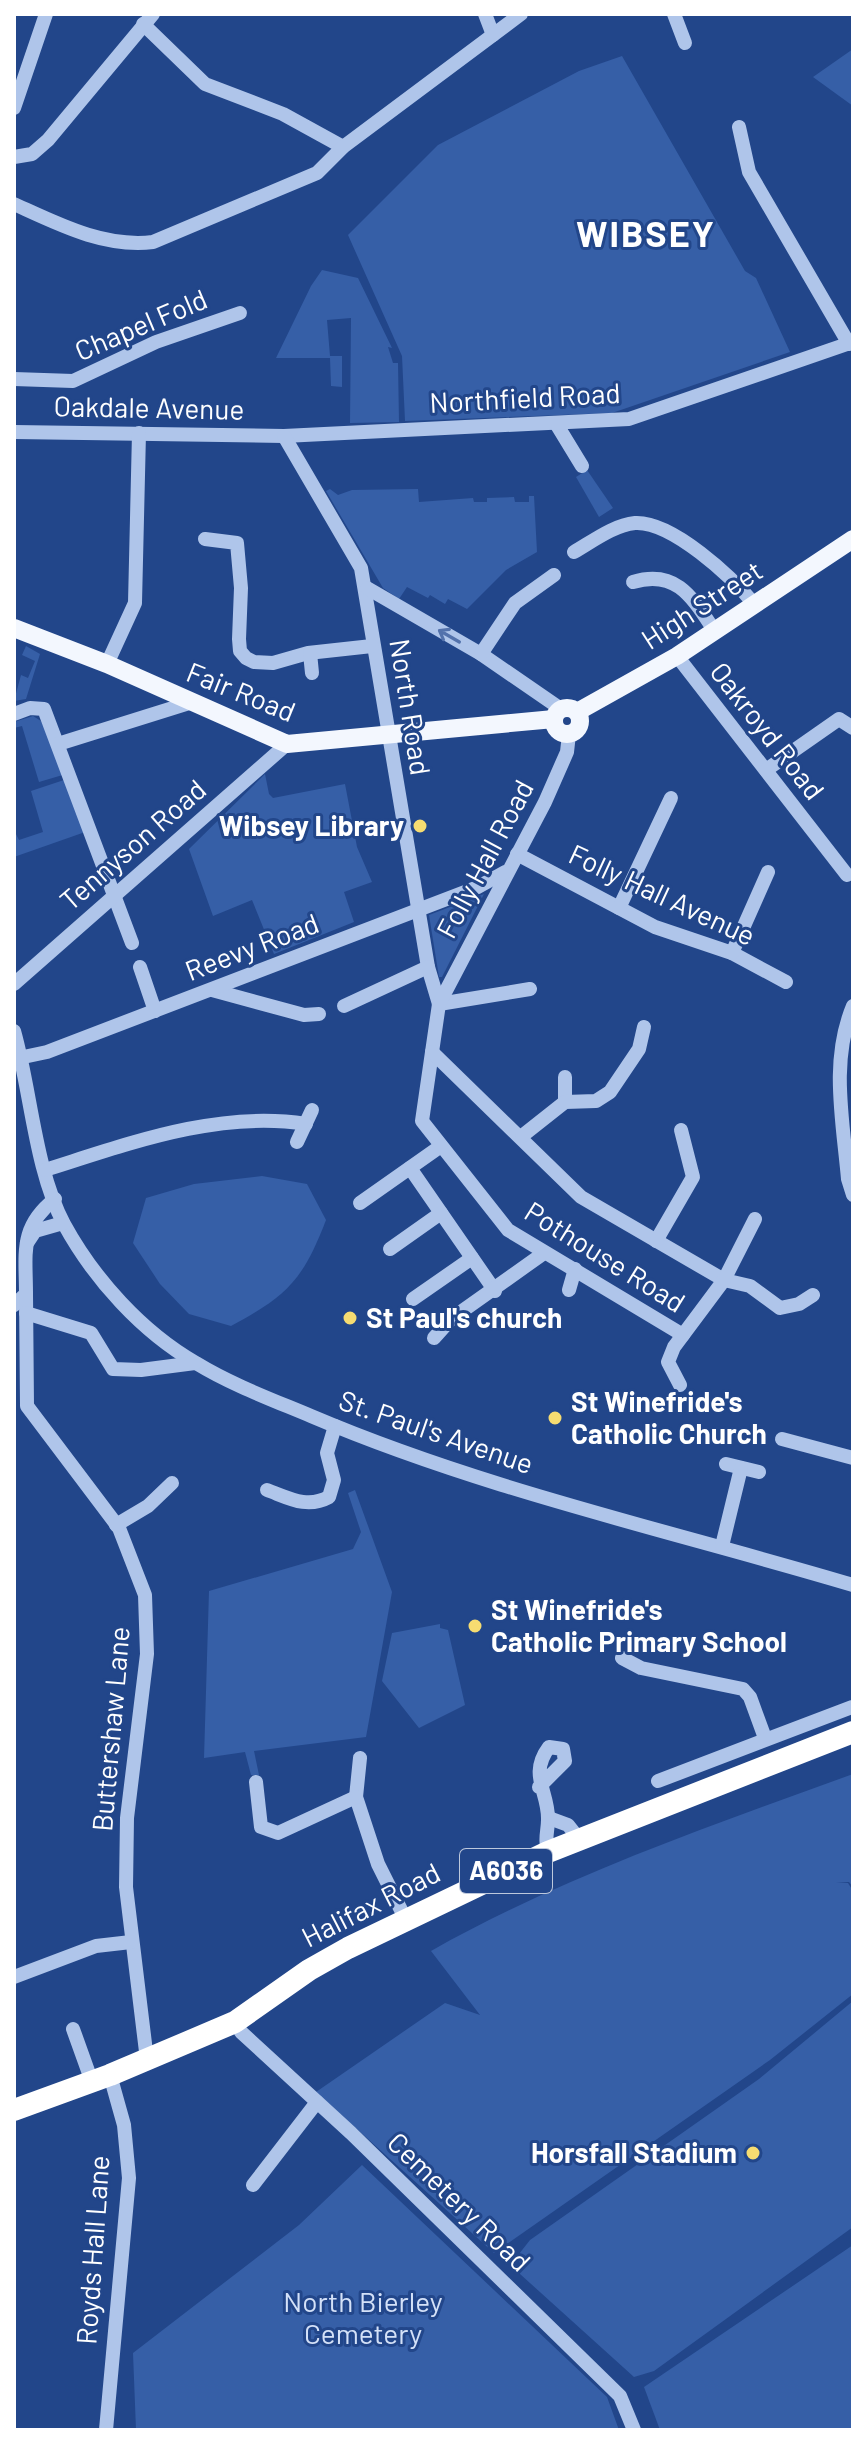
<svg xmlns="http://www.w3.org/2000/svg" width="867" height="2444" viewBox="0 0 867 2444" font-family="Barlow,sans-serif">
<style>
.green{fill:#365fa7}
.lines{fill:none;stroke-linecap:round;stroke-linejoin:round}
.minor{stroke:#afc5ea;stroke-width:14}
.major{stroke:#f3f7fe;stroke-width:18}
.highway{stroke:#fff;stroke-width:22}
.oneway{stroke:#5372ac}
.poi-dot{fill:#f6dc71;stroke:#22468a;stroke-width:3}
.labels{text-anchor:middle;stroke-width:6;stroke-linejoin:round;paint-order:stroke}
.shield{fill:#22468a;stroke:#bdc8dc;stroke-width:2}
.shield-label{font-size:26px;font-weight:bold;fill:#fff}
.street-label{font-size:28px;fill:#fff;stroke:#22468a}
.poi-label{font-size:28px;font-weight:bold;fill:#fff;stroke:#22468a;text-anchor:start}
.park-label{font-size:28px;fill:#d4e1f8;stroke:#22468a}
.district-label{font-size:36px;font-weight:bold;letter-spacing:2px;fill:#fff;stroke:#22468a}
</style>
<rect width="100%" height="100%" fill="#22468a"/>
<g class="green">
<path d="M853,49V106L813,77Z"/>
<path d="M622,56L745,271L756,278L790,352L612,413L405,421L402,356L348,235L438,145L579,71Z"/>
<path d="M322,270L358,278L392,348L388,347L393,363H398L399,422L350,423L351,318L327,320L330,356H342V387L331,386L330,358H276L311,286Z"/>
<path d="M587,470L613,508L599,517L576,477Z"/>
<path d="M330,489L338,495L352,490L418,489L419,502L473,498L474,502H487V498L514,497L515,502H529V496H534L537,552L506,570L467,609L448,599L445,604L430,595L428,598L407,587L399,599L383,588L326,491Z"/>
<path d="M26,646L40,654L26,699L14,701L21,675L28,678L35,661L22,655Z"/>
<path d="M33,716L41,721L66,774L39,782L22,726L14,728V722Z"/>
<path d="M265,774L269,794L273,798L345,784L357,847L372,882L344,892L354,922L274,954L252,900L213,916L189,849Z"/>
<path d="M67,779L88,831L14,857V830L19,840L43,832L31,791Z"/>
<path d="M484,894L442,977H439L429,915Z"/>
<path d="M262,1176L307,1184L326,1220C303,1280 287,1296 231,1326L189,1314L160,1284L133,1243L146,1198L194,1184Z"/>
<path d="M355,1490L392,1592L366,1737L254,1751L259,1775H251L245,1752L204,1758L209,1591L353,1549L361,1532L348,1493Z"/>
<path d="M440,1624V1628L448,1630L465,1705L419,1728L382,1681L392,1633Z"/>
<path d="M853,1774V1887L849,1882H836L848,1883L853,1891V1994L770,2060L494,2253L316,2092L445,2003L480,2015L431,1951C564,1876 710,1826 853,1774Z"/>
<path d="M853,2001V2227L654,2371L634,2377L520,2274L519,2254L530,2240L759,2079Z"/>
<path d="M362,2165L607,2397L619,2430H136L133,2353L299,2225Z"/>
<path d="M853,2245V2430H660L644,2387Z"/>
</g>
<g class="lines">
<g class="minor">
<path d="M485,14L493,35"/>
<path d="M674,14L685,43"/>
<path d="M143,24L205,84L283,114L343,147"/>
<path d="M14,108L46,14"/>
<path d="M739,127L749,172L849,344"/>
<path d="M14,157L32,154L48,140L153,14"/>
<path d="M14,204C58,224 104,248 153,242L317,173L343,147L521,14"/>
<path d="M14,379L73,381L156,342L240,313"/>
<path d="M557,425L582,466"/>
<path d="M14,432L284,436L629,419L853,342"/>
<path d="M284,436L361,568L428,967L439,1004L530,989"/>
<path d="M205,539L237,543L241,588L239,639L240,651L246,658L254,662L273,663L308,653L372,646"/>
<path d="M574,552C593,541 614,525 635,523C672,521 732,577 755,605"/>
<path d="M633,582C676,569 692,597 714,630"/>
<path d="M367,588L481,654L561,709"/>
<path d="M310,653L312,673"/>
<path d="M481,654L515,603L554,575"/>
<path d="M677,656L847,875"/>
<path d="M107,664L135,603L139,433"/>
<path d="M14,714L30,708L44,709L132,943"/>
<path d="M569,734L567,752L545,802L439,1004L422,1121L508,1230L683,1335"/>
<path d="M58,744L189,703"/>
<path d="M766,770L839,719L853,728"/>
<path d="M517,854L655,927L732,953L786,982"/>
<path d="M619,908L671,798"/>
<path d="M732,953L768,872"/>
<path d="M140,967L155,1011"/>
<path d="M14,984L287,744"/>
<path d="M212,990L304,1015L319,1014"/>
<path d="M344,1006L428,967"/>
<path d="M853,1006C830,1061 843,1121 848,1179L853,1195"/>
<path d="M14,1031C31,1091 35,1170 64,1224C94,1279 142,1332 196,1363C232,1385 273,1400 311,1416C485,1490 672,1531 853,1585"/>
<path d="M432,1052L581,1197L724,1280L750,1286L780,1308L799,1304L813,1295"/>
<path d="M14,1059L47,1052L478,887L505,872"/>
<path d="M565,1077V1102"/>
<path d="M522,1136L565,1102L596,1101L610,1092L639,1049L644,1027"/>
<path d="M297,1142L312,1110"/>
<path d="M410,1168L495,1291"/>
<path d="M45,1170C128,1144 218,1110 306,1124"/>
<path d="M360,1203L441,1146"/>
<path d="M656,1241L693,1177L681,1130"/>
<path d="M27,1243L35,1231L63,1223"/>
<path d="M390,1249L441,1213"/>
<path d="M569,1290L575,1269"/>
<path d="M26,1294L27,1406L119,1528L145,1595L147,1654L127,1818L126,1887L147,2060"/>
<path d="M413,1299L472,1258"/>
<path d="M14,1305L26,1294C26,1253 19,1227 55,1199"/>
<path d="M26,1313L91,1333L113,1369L141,1370L195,1363"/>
<path d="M434,1338L451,1319L544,1253"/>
<path d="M680,1385L668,1362L674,1347L724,1280L755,1219"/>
<path d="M782,1439L853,1458"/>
<path d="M726,1464L759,1472"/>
<path d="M267,1490C289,1498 307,1509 329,1497L334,1480L327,1453L335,1426"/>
<path d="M116,1525L148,1506L172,1483"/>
<path d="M722,1546L741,1468"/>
<path d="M622,1658L641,1668L743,1689L750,1697L765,1738"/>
<path d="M360,1758L356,1797L378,1864L406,1920"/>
<path d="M658,1781L852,1707"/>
<path d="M256,1782L261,1827L278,1833L356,1797"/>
<path d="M539,1787L565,1761L563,1749L549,1747C528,1775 549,1792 548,1820C548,1832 544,1839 548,1852"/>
<path d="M549,1818L568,1825L579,1839"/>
<path d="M14,1977L96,1946L131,1942"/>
<path d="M235,2022L241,2032L351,2133L620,2396L634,2430"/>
<path d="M73,2029L92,2082"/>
<path d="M253,2185L317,2102"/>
<path d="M106,2430L129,2178L124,2125L110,2075"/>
</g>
<g class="major">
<path d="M14,628L107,664L287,744L554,719"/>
<circle cx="567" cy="721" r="13"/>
<path d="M577,712L677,656L853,539"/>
</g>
<path class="highway" d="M14,2110L110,2075L235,2022L309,1970L348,1948L548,1852L853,1732"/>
</g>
<defs><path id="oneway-shaft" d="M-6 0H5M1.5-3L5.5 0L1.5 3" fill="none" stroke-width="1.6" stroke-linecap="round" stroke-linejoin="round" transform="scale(2)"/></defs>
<use class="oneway" href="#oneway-shaft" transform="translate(449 636) rotate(-150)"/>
<g class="poi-dot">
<circle cx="420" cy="826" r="8"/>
<circle cx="350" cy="1318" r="8"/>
<circle cx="555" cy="1418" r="8"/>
<circle cx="475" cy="1626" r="8"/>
<circle cx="753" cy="2153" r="8"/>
</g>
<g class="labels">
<rect class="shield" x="460" y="1849" width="92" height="44" rx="6"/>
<g class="shield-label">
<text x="506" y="1880">A6036</text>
</g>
<g class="street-label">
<text transform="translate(141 325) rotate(-23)" y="10">Chapel Fold</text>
<text transform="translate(525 398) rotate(-3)" y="10">Northfield Road</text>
<text transform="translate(149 408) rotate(1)" y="10">Oakdale Avenue</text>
<text transform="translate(702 605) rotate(-33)" y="10">High Street</text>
<text transform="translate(241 692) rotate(22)" y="10">Fair Road</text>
<text transform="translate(410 707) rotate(81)" y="10">North Road</text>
<text transform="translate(767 731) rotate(52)" y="10">Oakroyd Road</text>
<text transform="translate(133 845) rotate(-41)" y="10">Tennyson Road</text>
<text transform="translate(485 859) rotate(-62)" y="10">Folly Hall Road</text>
<text transform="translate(662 895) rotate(25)" y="10">Folly Hall Avenue</text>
<text transform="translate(252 947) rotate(-21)" y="10">Reevy Road</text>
<text transform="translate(605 1257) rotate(32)" y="10">Pothouse Road</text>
<text transform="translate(436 1432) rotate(19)" y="10">St. Paul's Avenue</text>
<text transform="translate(111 1729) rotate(-85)" y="10">Buttershaw Lane</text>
<text transform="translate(371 1905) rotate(-27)" y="10">Halifax Road</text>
<text transform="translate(459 2202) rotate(44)" y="10">Cemetery Road</text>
<text transform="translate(93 2250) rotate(-86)" y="10">Royds Hall Lane</text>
</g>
<g class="poi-label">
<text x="404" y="836" text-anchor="end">Wibsey Library</text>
<text x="366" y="1328">St Paul's church</text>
<text x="571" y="1412">St Winefride's<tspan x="571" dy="32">Catholic Church</tspan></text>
<text x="491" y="1620">St Winefride's<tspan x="491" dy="32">Catholic Primary School</tspan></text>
<text x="737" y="2163" text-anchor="end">Horsfall Stadium</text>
</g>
<g class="park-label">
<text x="363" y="2312">North Bierley<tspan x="363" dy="32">Cemetery</tspan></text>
</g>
<g class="district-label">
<text x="646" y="247">WIBSEY</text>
</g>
</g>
<rect width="867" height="2444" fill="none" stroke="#ffffff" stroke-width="32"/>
</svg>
